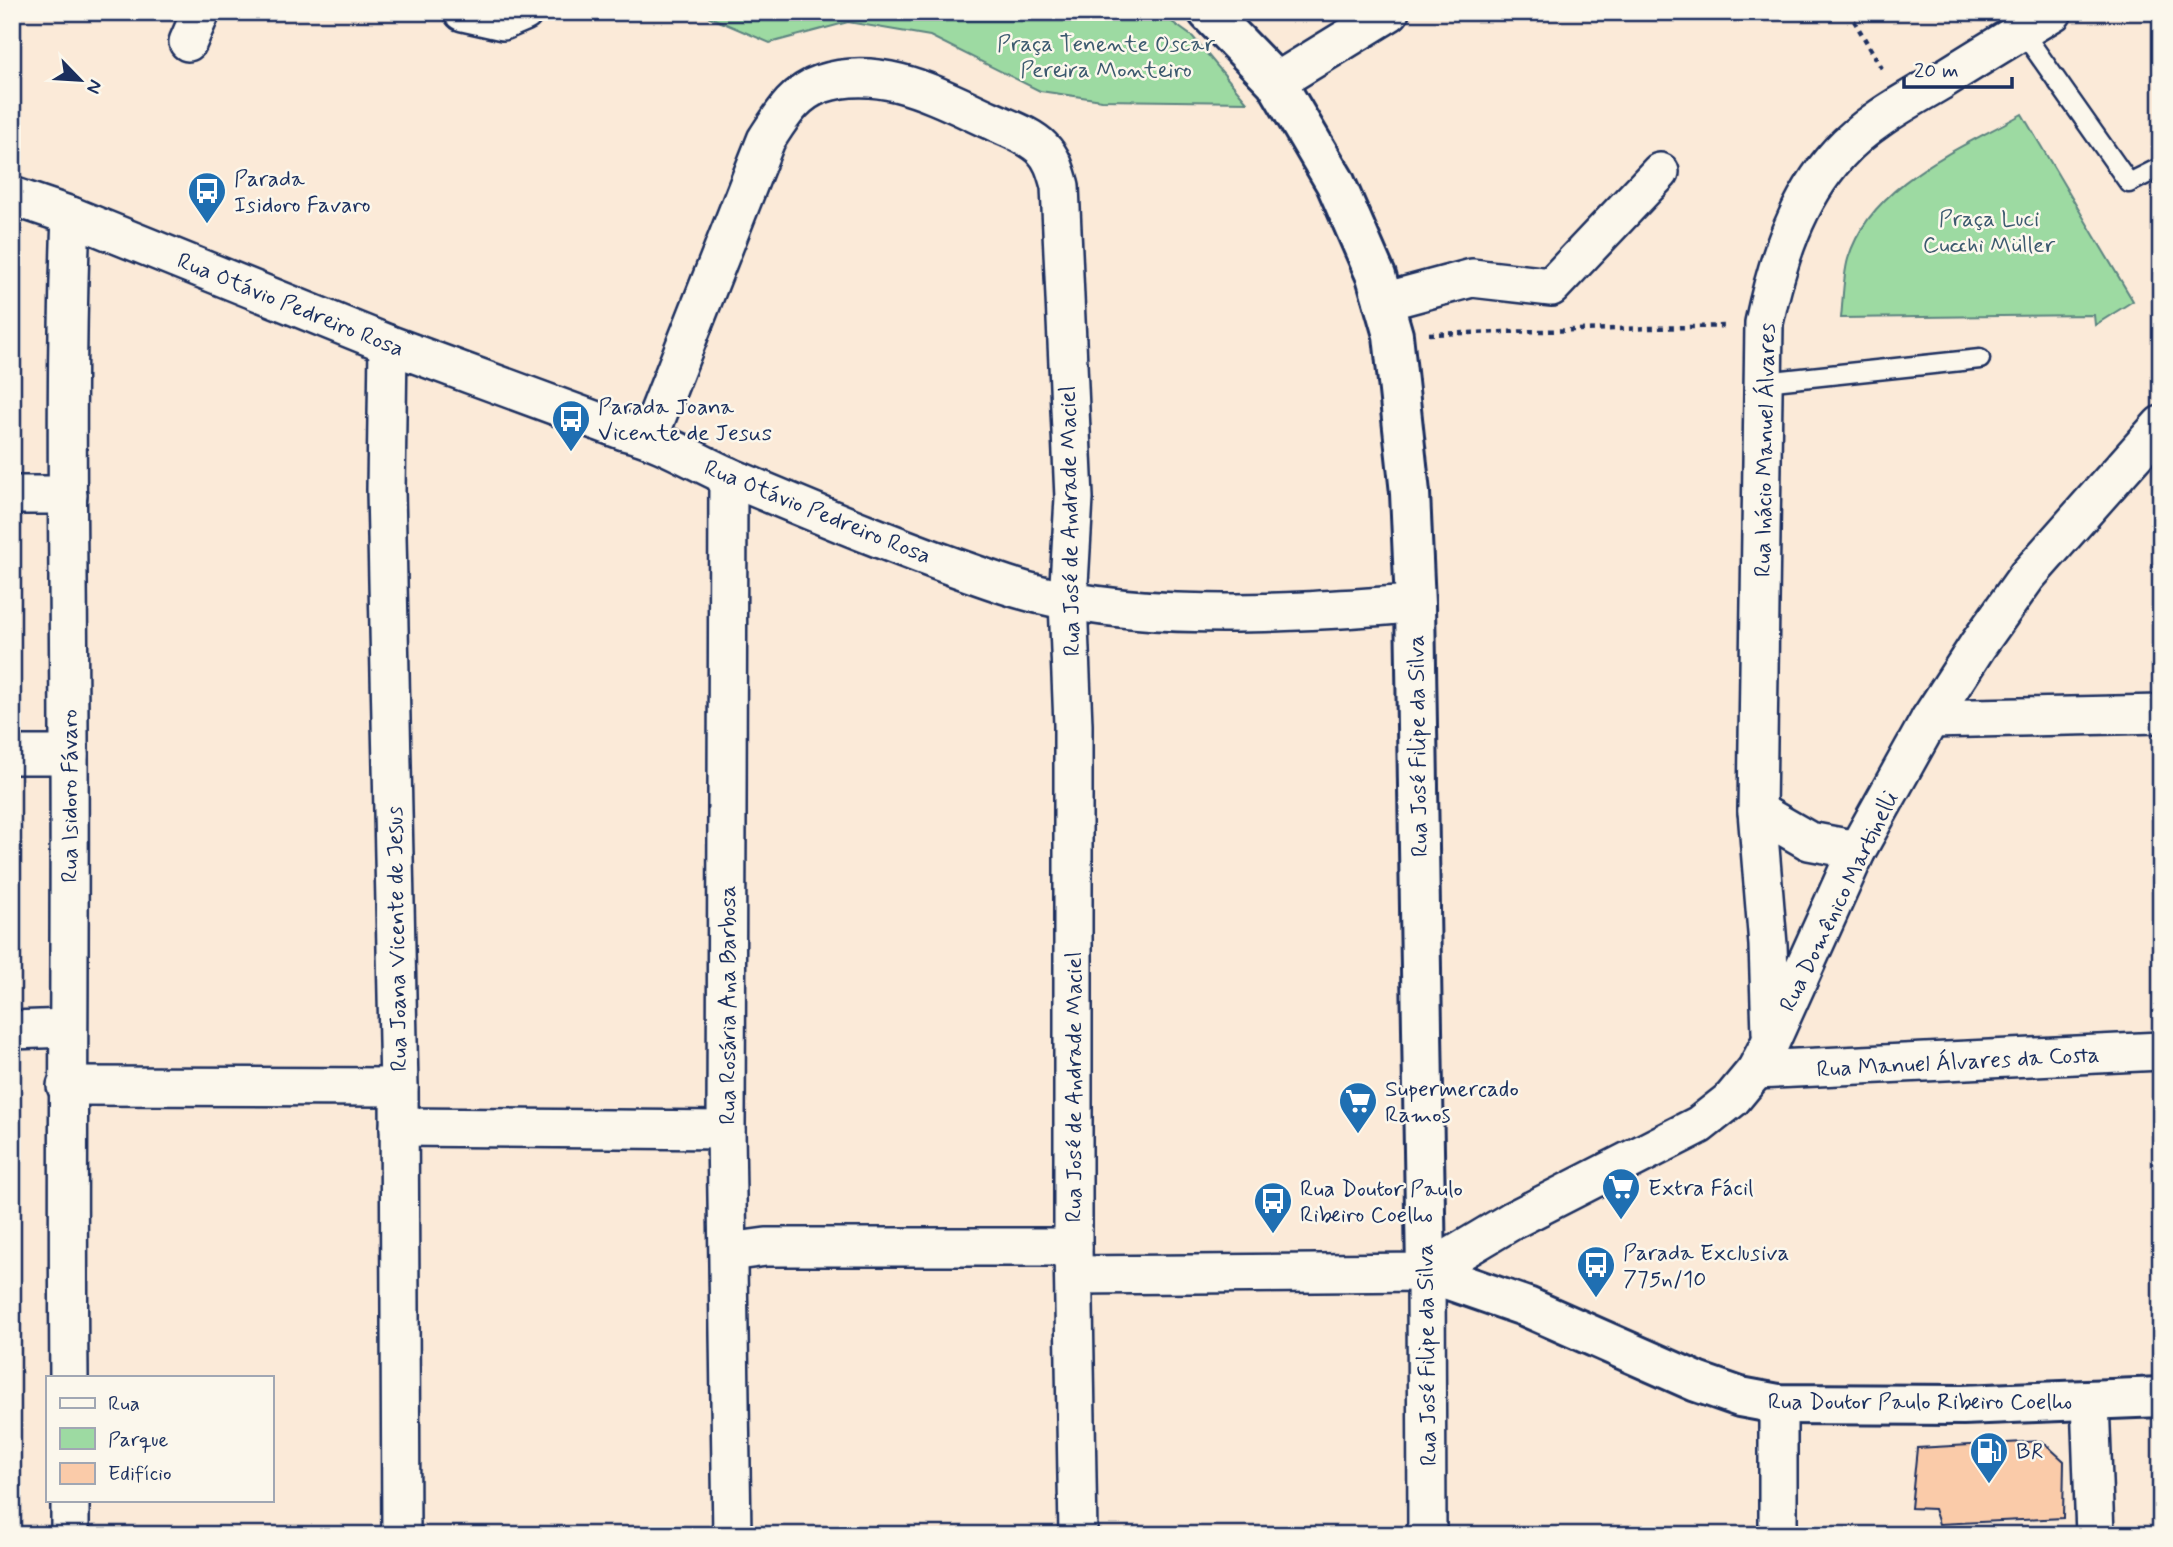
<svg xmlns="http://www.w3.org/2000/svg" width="2173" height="1547" viewBox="0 0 2173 1547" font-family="Mynerve,sans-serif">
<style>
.green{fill:#9ddaa2;stroke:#5c8480;stroke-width:2}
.building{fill:#facba9;stroke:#1b2f5e;stroke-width:2}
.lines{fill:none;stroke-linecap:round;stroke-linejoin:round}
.lane-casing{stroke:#1b2f5e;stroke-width:23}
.street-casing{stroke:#1b2f5e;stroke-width:42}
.secondary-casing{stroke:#1b2f5e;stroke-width:44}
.path{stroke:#1b2f5e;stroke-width:4.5;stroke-dasharray:5 5;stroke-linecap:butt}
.lane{stroke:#fbf7ec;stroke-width:18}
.street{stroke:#fbf7ec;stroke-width:37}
.secondary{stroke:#fbf7ec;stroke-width:38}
.labels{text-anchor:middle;stroke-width:5;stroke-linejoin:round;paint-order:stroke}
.park-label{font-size:23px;fill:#3c5a6f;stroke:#fbf7ec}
.poi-label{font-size:23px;fill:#1b2f5e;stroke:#fbf7ec;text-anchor:start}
.street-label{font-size:23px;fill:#1b2f5e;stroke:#fbf7ec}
</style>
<rect width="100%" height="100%" fill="#fbead8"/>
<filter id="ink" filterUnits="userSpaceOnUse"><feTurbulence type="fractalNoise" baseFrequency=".0143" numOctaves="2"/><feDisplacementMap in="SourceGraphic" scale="14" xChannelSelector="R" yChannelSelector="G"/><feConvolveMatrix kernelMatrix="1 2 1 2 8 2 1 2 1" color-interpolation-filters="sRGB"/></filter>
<g filter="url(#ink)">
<g class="green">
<path d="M698,12H1158L1193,37L1247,102L1102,100L1040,91L930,36L848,22L770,43Z"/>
<path d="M2022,114L2133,301L2095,325L2094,315L1841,318C1843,299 1843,277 1848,259C1871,183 1960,149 2022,114Z"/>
</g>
<path class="building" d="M2042,1441L2064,1461L2063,1518L1939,1524L1934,1509L1911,1508L1917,1448Z"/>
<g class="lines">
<defs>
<g id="lane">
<path d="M2022,31L2129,183L2161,167"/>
<path d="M1764,382L1980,359"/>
</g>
<g id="street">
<path d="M463,12L503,21L524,12"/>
<path d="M188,42L201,12"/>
<path d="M1276,82L1390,12"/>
<path d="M12,196L71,216L388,344L624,431C662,440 694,461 730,477C820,515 913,554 1006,585C1127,625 1288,613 1415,604"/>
<path d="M1383,302L1472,278L1551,287L1660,172"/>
<path d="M388,344L386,490L399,1087L401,1535"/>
<path d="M649,437L766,140C781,117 794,93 821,84C881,64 937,96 990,120C1007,128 1029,135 1042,148C1053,159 1056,172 1060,186L1074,498L1068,601L1073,725V1247L1078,1535"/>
<path d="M728,476L726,1130L732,1535"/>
<path d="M12,495H68"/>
<path d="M1930,719L2161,714"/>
<path d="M12,755H69"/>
<path d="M1757,811L1809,841L1857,850"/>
<path d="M12,1030L68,1028"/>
<path d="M1771,1033L1768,945L1757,811L1764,323C1777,262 1796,200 1839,153C1866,123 1905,102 1939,82C1977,58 2015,35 2053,12"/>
<path d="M1756,1070L2161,1051"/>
<path d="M66,1086L399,1087"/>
<path d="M399,1127L726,1130"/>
<path d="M729,1252L766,1247H1073"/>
<path d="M1426,1272L1427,1535"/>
<path d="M1075,1275L1426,1272L1513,1220L1699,1125L1732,1099L1756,1070L1771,1041L1857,850L1930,719L1978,645L2027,576L2161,425"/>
<path d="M69,1377C67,1169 70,961 69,753C69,574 64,395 71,216"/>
<path d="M2090,1401L2095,1535"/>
<path d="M70,1500V1535"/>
<path d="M1778,1535V1404"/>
</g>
<path id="secondary" d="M1208,12L1276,82L1335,182L1376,276L1393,335L1410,493L1415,604L1426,1272L1527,1307L1697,1382L1740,1397L1778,1404L1963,1405L2161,1397"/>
</defs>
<use href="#lane" class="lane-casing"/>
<use href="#street" class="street-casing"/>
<use href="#secondary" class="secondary-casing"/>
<g class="path">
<path d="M1849,12L1884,72"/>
<path d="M1429,334L1728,326"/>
</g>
<use href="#lane" class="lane"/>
<use href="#street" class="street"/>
<use href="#secondary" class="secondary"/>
</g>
</g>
<defs>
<symbol id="bus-pin" viewBox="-11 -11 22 30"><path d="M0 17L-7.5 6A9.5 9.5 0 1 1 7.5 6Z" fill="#1f6fb2" stroke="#fbf7ec"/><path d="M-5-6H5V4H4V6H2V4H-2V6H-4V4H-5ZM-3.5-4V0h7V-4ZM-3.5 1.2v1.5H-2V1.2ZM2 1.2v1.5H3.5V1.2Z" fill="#fff"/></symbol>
<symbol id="supermarket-pin" viewBox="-11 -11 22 30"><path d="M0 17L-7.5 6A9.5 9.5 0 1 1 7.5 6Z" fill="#1f6fb2" stroke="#fbf7ec"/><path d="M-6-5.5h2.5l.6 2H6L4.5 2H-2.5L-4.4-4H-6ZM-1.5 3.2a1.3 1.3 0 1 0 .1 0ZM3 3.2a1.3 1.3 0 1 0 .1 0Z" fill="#fff"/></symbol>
<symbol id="fuel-pin" viewBox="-11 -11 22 30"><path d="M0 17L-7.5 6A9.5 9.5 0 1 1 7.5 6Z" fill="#1f6fb2" stroke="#fbf7ec"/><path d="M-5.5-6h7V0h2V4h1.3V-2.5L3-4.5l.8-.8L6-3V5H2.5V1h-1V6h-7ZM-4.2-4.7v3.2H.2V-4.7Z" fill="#fff"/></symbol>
</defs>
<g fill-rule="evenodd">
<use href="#bus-pin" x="185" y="169" width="44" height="60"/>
<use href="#bus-pin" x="549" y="397" width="44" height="60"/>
<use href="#supermarket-pin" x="1336" y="1079" width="44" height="60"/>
<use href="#supermarket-pin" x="1599" y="1165" width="44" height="60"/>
<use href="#bus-pin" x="1251" y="1179" width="44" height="60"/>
<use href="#bus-pin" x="1574" y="1243" width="44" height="60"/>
<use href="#fuel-pin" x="1967" y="1429" width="44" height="60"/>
</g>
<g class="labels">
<g class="park-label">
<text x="1106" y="51">Praça Tenente Oscar<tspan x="1106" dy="26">Pereira Monteiro</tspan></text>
<text x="1989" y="226">Praça Luci<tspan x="1989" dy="26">Cucchi Müller</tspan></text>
</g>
<g class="poi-label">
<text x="234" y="186">Parada<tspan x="234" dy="26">Isidoro Favaro</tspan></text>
<text x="598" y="414">Parada Joana<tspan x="598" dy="26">Vicente de Jesus</tspan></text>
<text x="1385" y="1096">Supermercado<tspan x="1385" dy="26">Ramos</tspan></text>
<text x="1648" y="1195">Extra Fácil</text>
<text x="1300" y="1196">Rua Doutor Paulo<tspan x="1300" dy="26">Ribeiro Coelho</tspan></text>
<text x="1623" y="1260">Parada Exclusiva<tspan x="1623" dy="26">775n/10</tspan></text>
<text x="2016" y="1459">BR</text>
</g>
<g class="street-label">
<text transform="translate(291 304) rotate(22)" y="8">Rua Otávio Pedreiro Rosa</text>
<text transform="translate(1764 450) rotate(-89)" y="8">Rua Inácio Manuel Álvares</text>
<text transform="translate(818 511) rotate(22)" y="8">Rua Otávio Pedreiro Rosa</text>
<text transform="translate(1069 521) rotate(-91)" y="8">Rua José de Andrade Maciel</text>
<text transform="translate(1417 746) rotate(-91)" y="8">Rua José Filipe da Silva</text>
<text transform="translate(69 796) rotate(-90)" y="8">Rua Isidoro Fávaro</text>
<text transform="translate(1838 901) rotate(-64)" y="8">Rua Domênico Martinelli</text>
<text transform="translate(396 939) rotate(-91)" y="8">Rua Joana Vicente de Jesus</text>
<text transform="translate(727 1005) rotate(-90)" y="8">Rua Rosária Ana Barbosa</text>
<text transform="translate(1958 1061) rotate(-3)" y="8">Rua Manuel Álvares da Costa</text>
<text transform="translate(1073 1087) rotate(-90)" y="8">Rua José de Andrade Maciel</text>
<text transform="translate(1426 1355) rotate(-91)" y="8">Rua José Filipe da Silva</text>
<text x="1920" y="1409">Rua Doutor Paulo Ribeiro Coelho</text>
</g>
</g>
<rect width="2173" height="1547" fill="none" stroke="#fbf7ec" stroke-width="42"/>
<rect x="21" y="21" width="2131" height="1505" fill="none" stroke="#1b2f5e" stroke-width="2.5" filter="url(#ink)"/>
<rect x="46" y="1376" width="228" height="126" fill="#fbf7ec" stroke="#a1a7b3" stroke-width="2"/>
<rect x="60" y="1398" width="35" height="10" fill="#fbf7ec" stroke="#a1a7b3" stroke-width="2"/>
<text x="108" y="1410" font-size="21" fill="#1b2f5e">Rua</text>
<rect x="60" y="1428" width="35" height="21" fill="#9ddaa2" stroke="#a1a7b3" stroke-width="2"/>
<text x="108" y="1446" font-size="21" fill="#1b2f5e">Parque</text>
<rect x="60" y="1463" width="35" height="21" fill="#facba9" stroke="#a1a7b3" stroke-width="2"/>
<text x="108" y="1480" font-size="21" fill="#1b2f5e">Edifício</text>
<g transform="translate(80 80) rotate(115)" stroke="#fbf7ec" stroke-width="5" paint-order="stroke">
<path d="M0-5L12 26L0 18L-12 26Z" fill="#1b2f5e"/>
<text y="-10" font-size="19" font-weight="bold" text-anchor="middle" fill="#1b2f5e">N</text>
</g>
<path d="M1904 77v10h108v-10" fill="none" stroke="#1b2f5e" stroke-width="3.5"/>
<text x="1914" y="77" font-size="21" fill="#1b2f5e" stroke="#fbf7ec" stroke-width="5" paint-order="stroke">20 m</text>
</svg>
